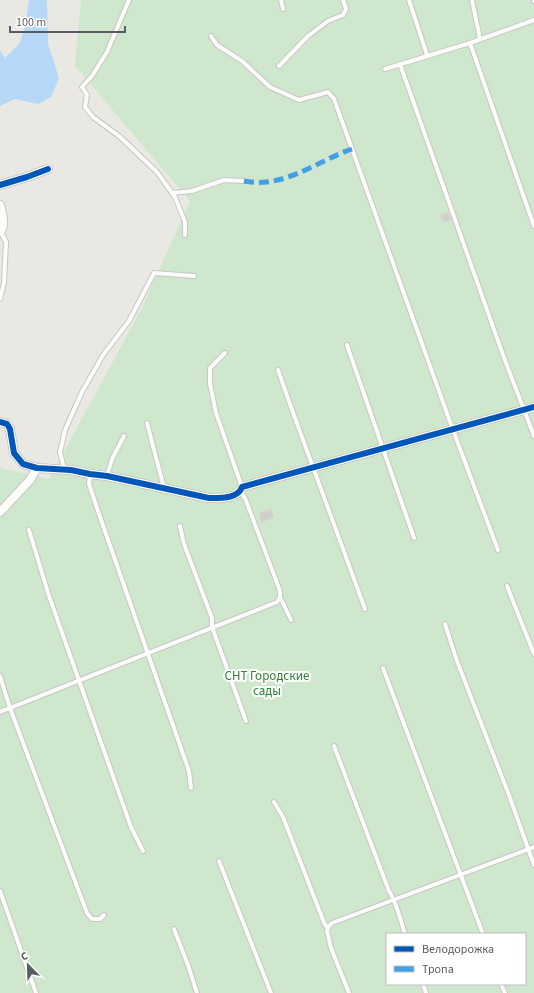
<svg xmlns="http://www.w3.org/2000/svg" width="534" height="993" viewBox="0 0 534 993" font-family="'Source Sans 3',sans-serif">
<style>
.green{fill:#cfe7cc;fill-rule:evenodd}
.water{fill:#b4d8f6}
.building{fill:#d0cfcb;stroke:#d9d7d2}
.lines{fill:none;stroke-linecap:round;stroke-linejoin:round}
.lane-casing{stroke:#c6c6c5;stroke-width:6}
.street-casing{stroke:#c6c6c5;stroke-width:10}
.lane{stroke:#fcfcfb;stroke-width:4}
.street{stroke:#fcfcfb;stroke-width:8}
.quiet{stroke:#42a1e6;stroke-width:5;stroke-dasharray:10 5;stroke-linecap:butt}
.cycleway-casing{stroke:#fff;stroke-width:8}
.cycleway{stroke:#0057b8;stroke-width:6}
.labels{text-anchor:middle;stroke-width:4;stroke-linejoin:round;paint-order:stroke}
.park-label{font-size:13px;fill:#2d8434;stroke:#fff}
</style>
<rect width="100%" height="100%" fill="#eae8e2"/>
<path class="green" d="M81,0H534V993H0V468L49,479L141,310L190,201L75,66ZM387,934H525V984H387Z"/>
<path class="water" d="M29,0H47L48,44L59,78L51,97L38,104L15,99L0,106V50L5,58L20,43L25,26Z"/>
<g class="building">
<path d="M448,212L451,220L444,222L441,215Z"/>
<path d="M271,509L274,518L261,522L259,513Z"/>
</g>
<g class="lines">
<defs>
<g id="lane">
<path d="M129,0L107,52L92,76L82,87L87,95L85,107L93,117L119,136L157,172L175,197L185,222V235"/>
<path d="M281,0L283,9"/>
<path d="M409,0L427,55"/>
<path d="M472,0L480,39"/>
<path d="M534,0V1"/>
<path d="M211,36L217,45L242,61L270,87L299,100L328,92L334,99L453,430L498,550"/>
<path d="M470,43L534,226"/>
<path d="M400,64L503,355L534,436"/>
<path d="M279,66L308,36L328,21L343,15L346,9L343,0"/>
<path d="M385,69L470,43L534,20"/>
<path d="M172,193L192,191L224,180L244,181"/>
<path d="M0,299L4,283L6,242L1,232"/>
<path d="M347,345L414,538"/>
<path d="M225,353L210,368V384L216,413L242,487"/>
<path d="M278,370L291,407L365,609"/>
<path d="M147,423L164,488"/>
<path d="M64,469L60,452L65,430L82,392L103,355L129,321L154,273L194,276"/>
<path d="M90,474L89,484L99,514L189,771L191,788"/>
<path d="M107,476L112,459L124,436"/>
<path d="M180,526L184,544L212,618V627L246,721"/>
<path d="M29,530L49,596L131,827L143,851"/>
<path d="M507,586L534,654"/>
<path d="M280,597L291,620"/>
<path d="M445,624L457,661L509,795L534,865"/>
<path d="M383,668L483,934"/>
<path d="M0,676L10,708L87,913L92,919H100L104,915"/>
<path d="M0,712L277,602L280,597V591L245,498L240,491"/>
<path d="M334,746L389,891C397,903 400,919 405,934"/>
<path d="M274,802L283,817L325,925L328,927"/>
<path d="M219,861L271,993"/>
<path d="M0,891L36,993"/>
<path d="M174,929L188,965L197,993"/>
<path d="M423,984L426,993"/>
<path d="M501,984L505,993"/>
<path d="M349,993L331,948L327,931L328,927L332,923L534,847"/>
</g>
<g id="street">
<path d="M0,185L27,177L48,169"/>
<path d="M0,205C2,214 6,225 0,232"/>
<path d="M0,422L7,424L10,429L14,453L23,464L37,468L71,470L90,474L107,476L209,498C220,498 238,499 242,487L534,407"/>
<path d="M0,512L30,480L37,468"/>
</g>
</defs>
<use href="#lane" class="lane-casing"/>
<use href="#street" class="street-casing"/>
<use href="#lane" class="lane"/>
<use href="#street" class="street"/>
<path class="quiet" d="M244,181C284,189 317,161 352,149"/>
<defs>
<g id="cycleway">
<path d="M0,185L27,177L48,169"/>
<path d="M0,422L7,424L10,429L14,453L23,464L37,468L71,470L90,474L107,476L209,498C220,498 238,499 242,487L534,407"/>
</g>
</defs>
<use href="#cycleway" class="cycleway-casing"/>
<use href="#cycleway" class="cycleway"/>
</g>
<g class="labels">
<g class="park-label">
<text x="267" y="680">СНТ Городские<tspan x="267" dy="15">сады</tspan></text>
</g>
</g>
<rect x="386" y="933" width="140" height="52" fill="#ffffff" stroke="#bcbec0"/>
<rect x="394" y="946" width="20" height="6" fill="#0057b8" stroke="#bcbec0"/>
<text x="422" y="953" font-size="12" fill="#585c62">Велодорожка</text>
<rect x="394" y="966" width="20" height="6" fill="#42a1e6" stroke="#bcbec0"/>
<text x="422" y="973" font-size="12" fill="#585c62">Тропа</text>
<g transform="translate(28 965) rotate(337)" stroke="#ffffff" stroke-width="3" paint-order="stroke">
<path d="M0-3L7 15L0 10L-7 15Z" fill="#585c62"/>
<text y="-6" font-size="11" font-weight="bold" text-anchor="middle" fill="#585c62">С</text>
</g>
<path d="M10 26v6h115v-6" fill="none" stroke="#585c62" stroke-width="2"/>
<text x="16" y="26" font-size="12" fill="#585c62" stroke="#ffffff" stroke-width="3" paint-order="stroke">100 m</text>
</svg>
